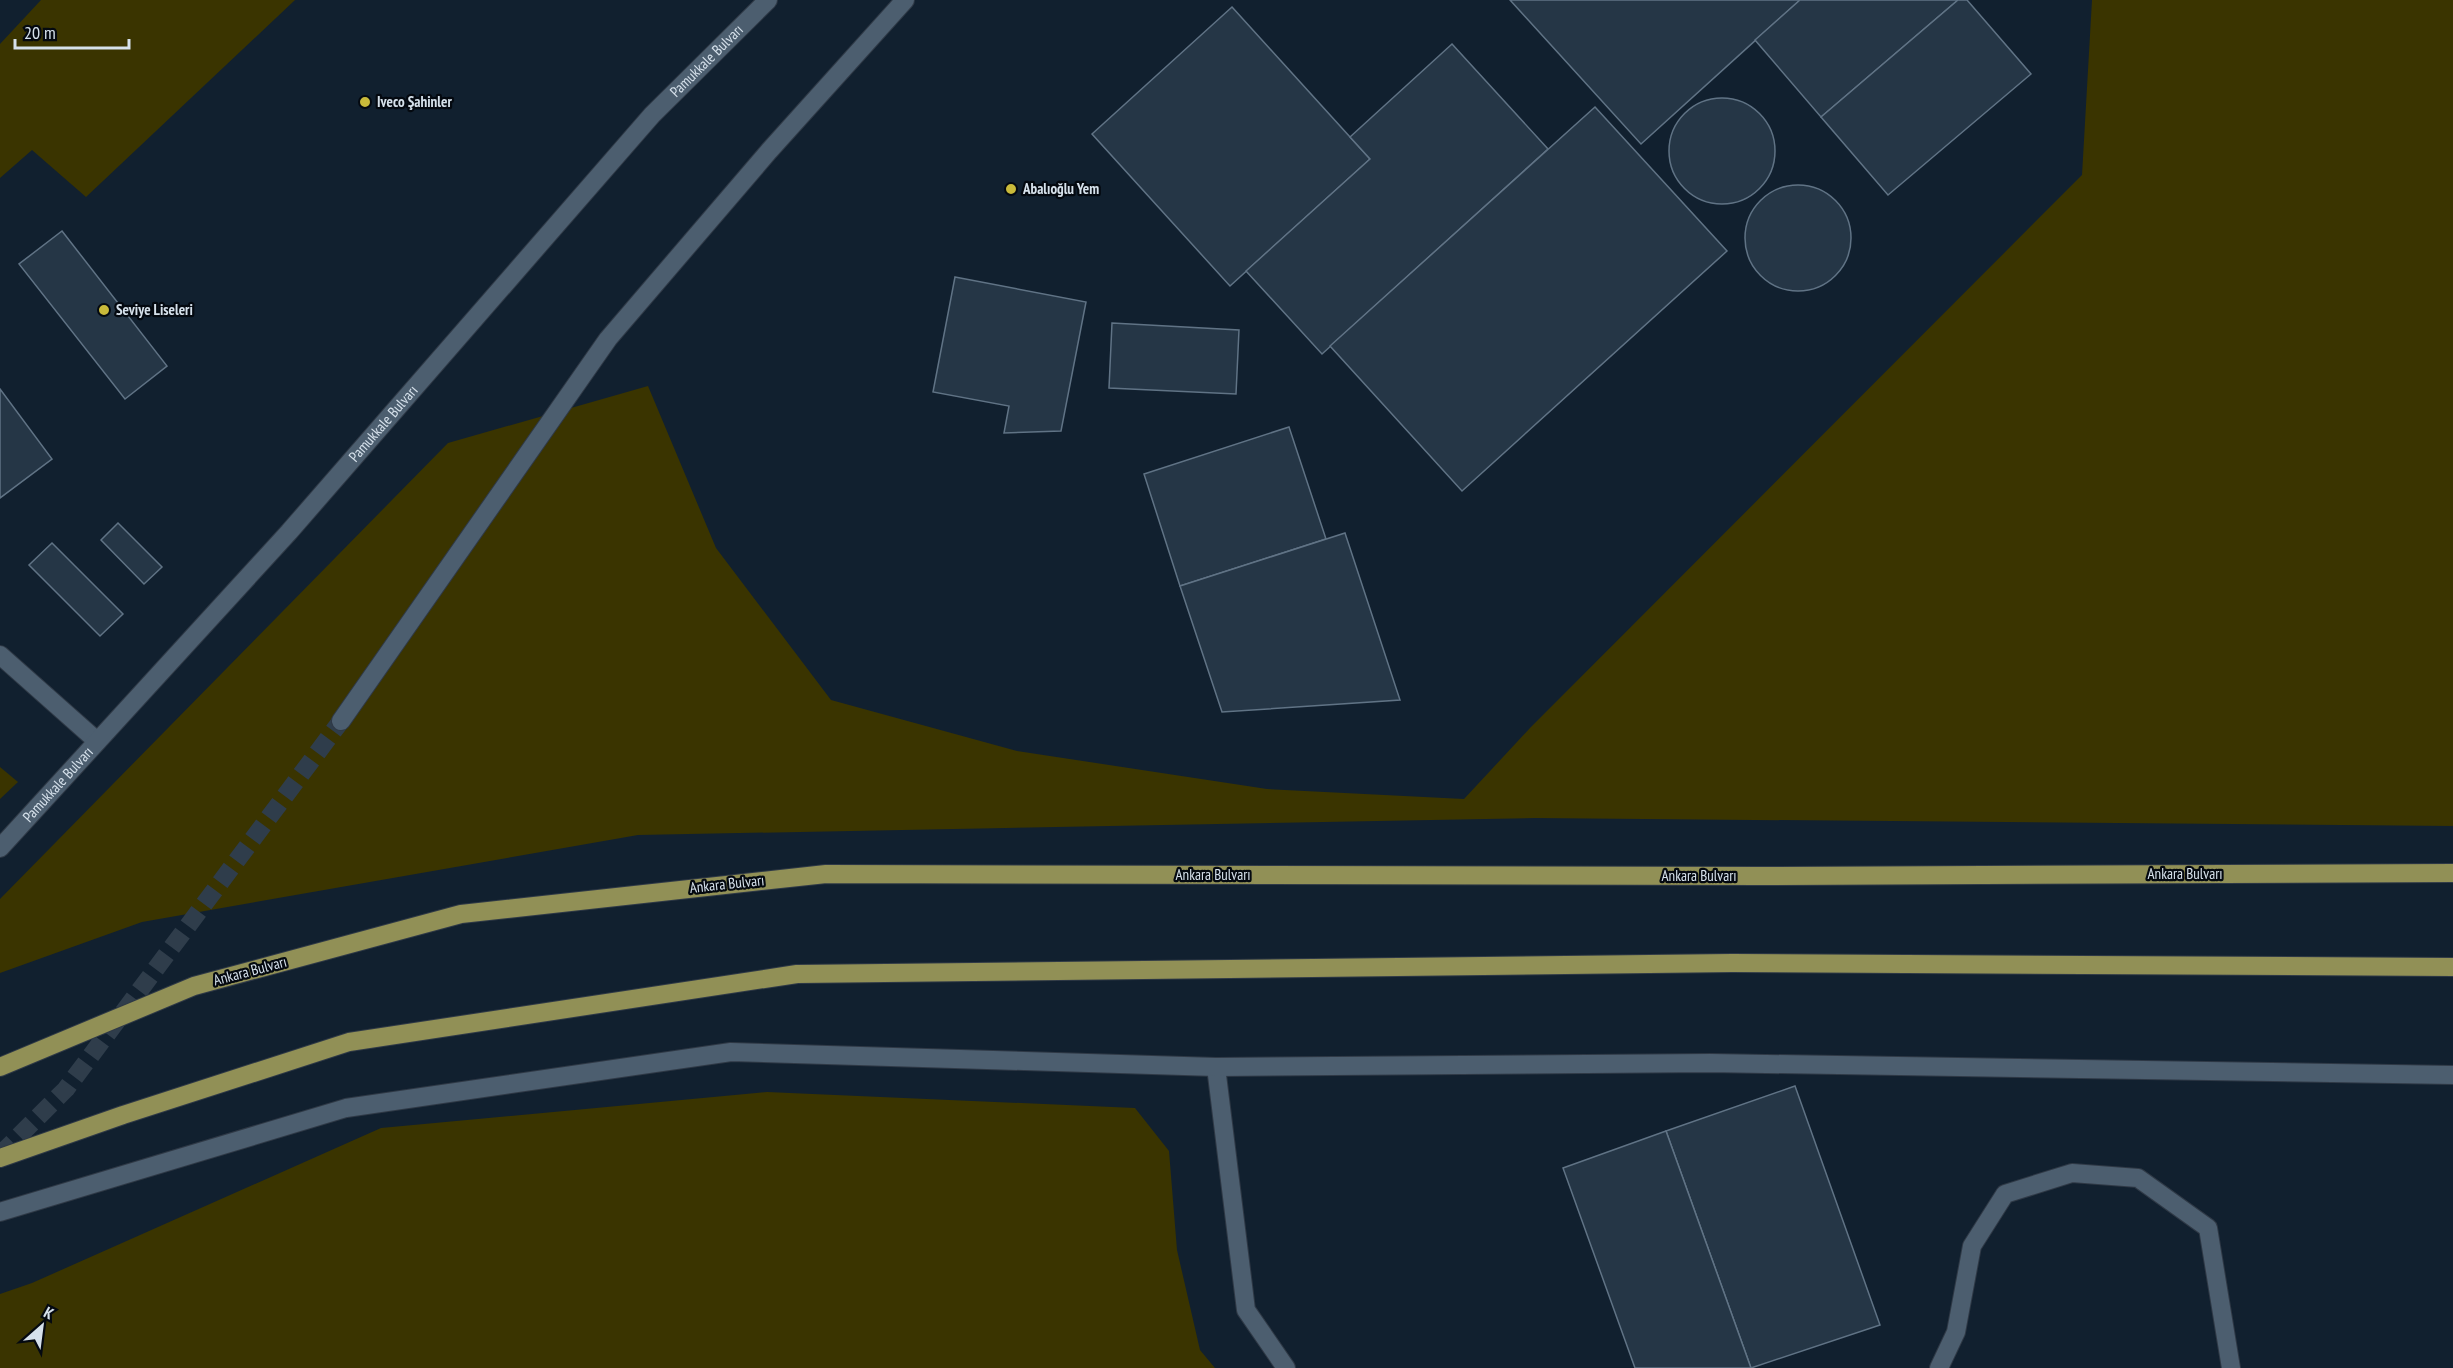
<svg xmlns="http://www.w3.org/2000/svg" width="2453" height="1368" viewBox="0 0 2453 1368" font-family="'PT Sans Narrow',sans-serif">
<style>
.green{fill:#3a3400}
.building{fill:#253646;stroke:#607385;stroke-width:1.5}
.lines{fill:none;stroke-linecap:round;stroke-linejoin:round}
.secondary-tunnel{stroke:#2f3d4b;stroke-width:18;stroke-dasharray:18 9;stroke-linecap:butt}
.lane-casing{stroke:#2f3946;stroke-width:20}
.secondary-casing{stroke:#2f3946;stroke-width:20}
.primary-casing{stroke:#2f3946;stroke-width:20}
.lane{stroke:#4c5e6f;stroke-width:18}
.secondary{stroke:#4c5e6f;stroke-width:18}
.primary{stroke:#919056;stroke-width:18}
.poi-dot{fill:#c9ba3a;stroke:#040910;stroke-width:2}
.labels{text-anchor:middle;stroke-width:4.5;stroke-linejoin:round;paint-order:stroke}
.street-label{font-size:15px;fill:#d6e1eb;stroke:#040910}
.poi-label{font-size:15px;font-weight:bold;fill:#d6e1eb;stroke:#040910;text-anchor:start}
</style>
<rect width="100%" height="100%" fill="#11202f"/>
<g class="green">
<path d="M41,0H295L86,197L32,150L0,178V44Z"/>
<path d="M2092,0H2453V826L1535,818L638,835L142,922L0,973V899L448,443L648,386L716,548L831,700L1017,751L1267,789L1464,799L1530,728L2082,175Z"/>
<path d="M0,767L18,782L0,799Z"/>
<path d="M767,1092L1135,1108L1169,1151L1177,1250L1200,1350L1215,1368H0V1294L32,1283L381,1128Z"/>
</g>
<g class="building">
<path d="M1510,0H1800L1641,144Z"/>
<path d="M1800,0H1958L1821,117L1755,40Z"/>
<path d="M1958,0H1967L2031,74L1888,195L1821,117Z"/>
<path d="M1232,7L1370,159L1230,286L1092,134Z"/>
<path d="M1452,44L1548,149L1322,354L1246,271L1370,159L1350,137Z"/>
<circle cx="1722" cy="151" r="53"/>
<path d="M1595,107L1727,251L1462,491L1330,346Z"/>
<circle cx="1798" cy="238" r="53"/>
<path d="M62,231L167,366L125,399L19,264Z"/>
<path d="M955,277L1086,302L1061,431L1004,433L1009,406L933,392Z"/>
<path d="M1112,323L1239,330L1236,394L1109,388Z"/>
<path d="M0,389L52,459L0,498Z"/>
<path d="M1289,427L1326,539L1180,586L1144,474Z"/>
<path d="M118,523L162,567L144,584L101,540Z"/>
<path d="M1345,533L1400,700L1222,712L1180,586Z"/>
<path d="M52,543L123,614L100,636L29,565Z"/>
<path d="M1795,1086L1880,1325L1751,1368L1666,1131Z"/>
<path d="M1666,1131L1751,1368H1635L1563,1168Z"/>
</g>
<g class="lines">
<path class="secondary-tunnel" d="M0,1155L66,1089L341,721"/>
<defs>
<g id="lane">
<path d="M0,655L97,741"/>
<path d="M1216,1067L1246,1310L1286,1368"/>
<path d="M1939,1368L1956,1332L1972,1246L2005,1194L2072,1173L2138,1178L2208,1228L2231,1368"/>
</g>
<g id="secondary">
<path d="M341,721L608,339L769,151L905,0"/>
<path id="s1" d="M0,848L289,532L652,115L768,0"/>
<path d="M0,1212L346,1108L731,1052L1216,1067L1710,1063L2453,1075"/>
</g>
<g id="primary">
<path d="M0,1067L194,986L461,914L826,874L1763,876L2453,873"/>
<path d="M0,1158L123,1115L349,1042L797,974L1732,963L2453,967"/>
</g>
</defs>
<use href="#lane" class="lane-casing"/>
<use href="#secondary" class="secondary-casing"/>
<use href="#primary" class="primary-casing"/>
<use href="#lane" class="lane"/>
<use href="#secondary" class="secondary"/>
<use href="#primary" class="primary"/>
</g>
<g class="poi-dot">
<circle cx="365" cy="102" r="6"/>
<circle cx="1011" cy="189" r="6"/>
<circle cx="104" cy="310" r="6"/>
</g>
<g class="labels">
<g class="street-label">
<text dy="5" stroke="none"><textPath href="#s1" startOffset="1058">Pamukkale Bulvarı</textPath></text>
<text dy="5" stroke="none"><textPath href="#s1" startOffset="572">Pamukkale Bulvarı</textPath></text>
<text dy="5" stroke="none"><textPath href="#s1" startOffset="86">Pamukkale Bulvarı</textPath></text>
<text x="2185" y="879">Ankara Bulvarı</text>
<text x="1213" y="880">Ankara Bulvarı</text>
<text x="1699" y="881">Ankara Bulvarı</text>
<text transform="translate(727 884) rotate(-6)" y="5">Ankara Bulvarı</text>
<text transform="translate(250 971) rotate(-15)" y="5">Ankara Bulvarı</text>
</g>
<g class="poi-label">
<text x="377" y="107">Iveco Şahinler</text>
<text x="1023" y="194">Abalıoğlu Yem</text>
<text x="116" y="315">Seviye Liseleri</text>
</g>
</g>
<g transform="translate(42 1326) rotate(28)" stroke="#040910" stroke-width="4.5" paint-order="stroke">
<path d="M0-4.5L10 22L0 15L-10 22Z" fill="#d6e1eb"/>
<text y="-9" font-size="16" font-weight="bold" text-anchor="middle" fill="#d6e1eb">K</text>
</g>
<path d="M15 39v9h114v-9" fill="none" stroke="#d6e1eb" stroke-width="3"/>
<text x="24" y="39" font-size="18" fill="#d6e1eb" stroke="#040910" stroke-width="4.5" paint-order="stroke">20 m</text>
</svg>
